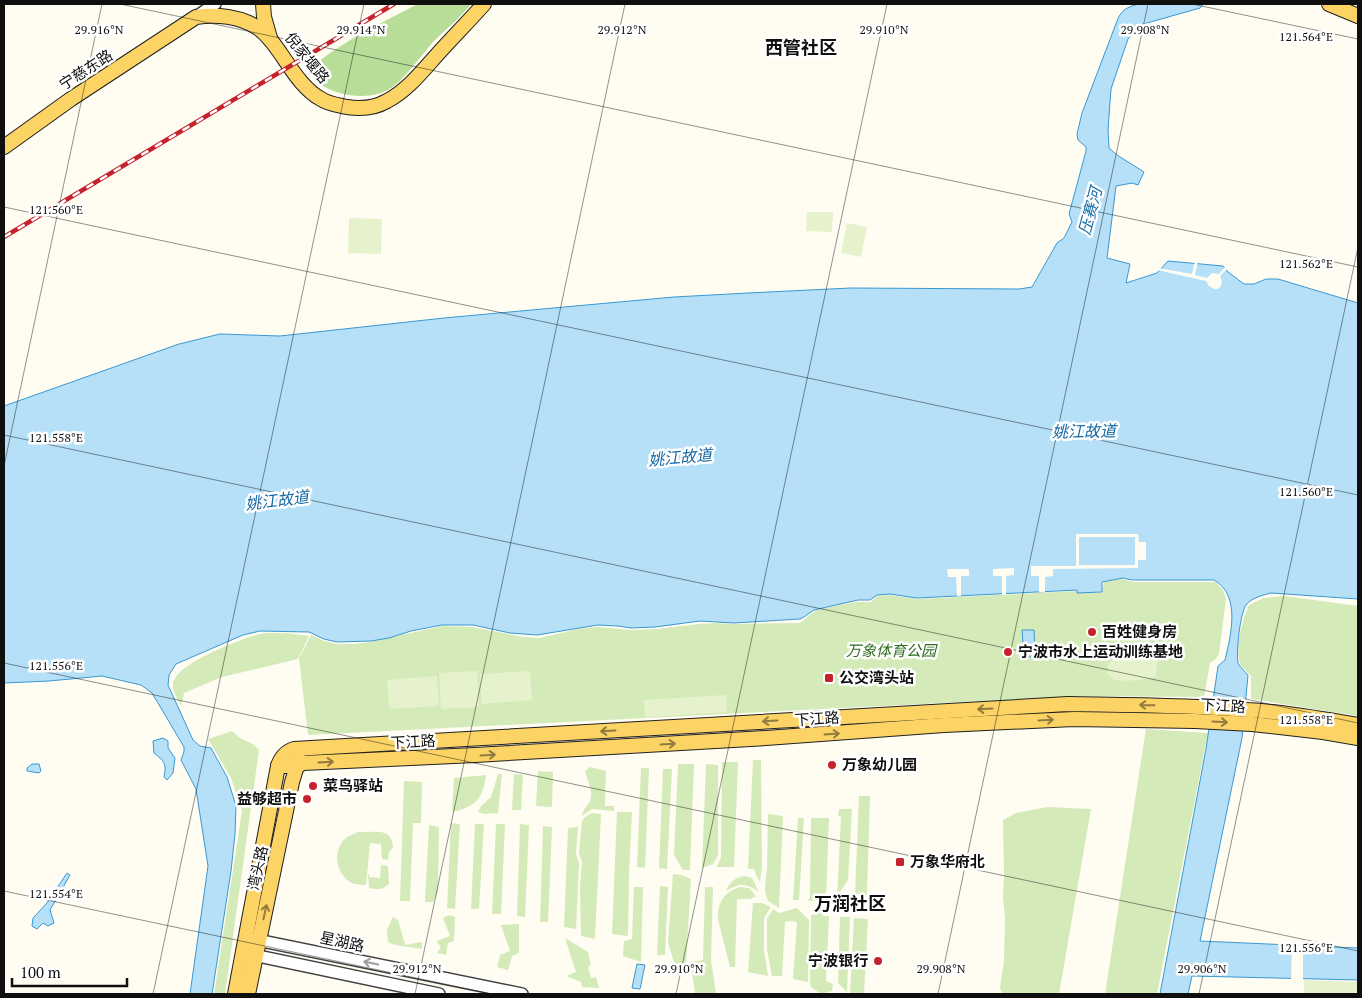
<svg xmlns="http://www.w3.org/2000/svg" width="1362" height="998" viewBox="0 0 1362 998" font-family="'PT Serif','Noto Sans SC',serif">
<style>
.green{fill:#d4ebb9}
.forest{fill:#b8dd98}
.pitch{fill:#e6f2cc}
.water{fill:#b5e0f8;stroke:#3998d2}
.pier{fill:#fffcf2;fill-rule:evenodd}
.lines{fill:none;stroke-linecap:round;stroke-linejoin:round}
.minor-casing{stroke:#424242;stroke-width:14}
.major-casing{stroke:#202020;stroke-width:16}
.minor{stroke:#fff;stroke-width:11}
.major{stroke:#fcd465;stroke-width:14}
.rail-casing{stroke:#c5222d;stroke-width:4.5}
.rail{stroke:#fff;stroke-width:2.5;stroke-dasharray:8;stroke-linecap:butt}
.oneway{stroke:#917b3e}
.oneway2{stroke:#9f9f9f}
.ticks{fill:none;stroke:#0f0f0f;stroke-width:1;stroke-opacity:0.45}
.poi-dot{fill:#c5222d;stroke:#fff;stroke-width:2}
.labels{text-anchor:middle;stroke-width:5;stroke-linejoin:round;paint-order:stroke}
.street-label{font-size:15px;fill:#0f0f0f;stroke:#fff}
.poi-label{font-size:15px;font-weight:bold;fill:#0f0f0f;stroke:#fff;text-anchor:start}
.park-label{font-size:15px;font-style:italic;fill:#2e6a1d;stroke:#fff}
.water-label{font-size:16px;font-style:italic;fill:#1369a6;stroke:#fff}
.quarter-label{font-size:18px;font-weight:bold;fill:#0f0f0f;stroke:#fff}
.ticks-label{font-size:12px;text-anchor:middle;fill:#0f0f0f;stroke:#fff;stroke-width:5;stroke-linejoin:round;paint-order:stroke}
</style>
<rect width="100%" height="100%" fill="#fffcf2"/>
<g class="green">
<path d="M1122,579L1134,582H1216L1223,590L1226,599L1219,654L1216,659L1210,663L1204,697L1080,696L308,735L299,658L311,635L324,641L337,644H354L369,642L443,626L472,627L524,637L539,638L579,629L598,627L631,630L657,629L700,624L715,623L734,624L800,623L816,610L856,602H871L877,596L890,595L918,599L1076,591V593H1102L1104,582Z"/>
<path d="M1285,596L1358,606V716L1251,699V676C1248,672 1242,668 1240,664C1235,647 1242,620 1249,605L1263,598Z"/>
<path d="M287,633L309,636L298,659L222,677L184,693L181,706C177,698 170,688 174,680C182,662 240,639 260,634C268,632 279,634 287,633Z"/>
<path d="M1146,729L1208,733L1157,994H1105Z"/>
<path d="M232,731L240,738L253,744L259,750L225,994H214L242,811L231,778L208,739Z"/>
<path d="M753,760H761L762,866L760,882L756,875L754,869H748Z"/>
<path d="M722,762H738L734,867H717L721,857Z"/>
<path d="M678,764H694L690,870H683L674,855Z"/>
<path d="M706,764L718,765V855L713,864L702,868Z"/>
<path d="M590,767L606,771L605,806H614V811L592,809L582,816C583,809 587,807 590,801C594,790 587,781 585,771Z"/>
<path d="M641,768H649L645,868L637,867Z"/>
<path d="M663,769H672L667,869L659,868Z"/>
<path d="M538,771L553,772L552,807L536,806Z"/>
<path d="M498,774H502L498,813L484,814L478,812L481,806L491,797Z"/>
<path d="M514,774L523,775L521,810H512Z"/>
<path d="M486,775C483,799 475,807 452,812L454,778Z"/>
<path d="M404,781L422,782L421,823H413L410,901H400Z"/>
<path d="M859,796H870L867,895L855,894Z"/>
<path d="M1048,807L1091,809L1059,994H1002L1000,988L1004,961L1005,919L1003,896L1004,875L1003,820L1016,813Z"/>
<path d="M839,809H852L848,880L840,892L841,900H837L841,816H838Z"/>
<path d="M617,812H632L629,872L628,936L612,934Z"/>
<path d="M592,813L601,814L595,939L581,936L580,887L582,862L579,853L582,821L585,817Z"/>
<path d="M768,814L783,816L779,908L768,901L765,891L767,866Z"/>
<path d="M798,818H804L799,900H793Z"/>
<path d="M811,818H829L826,900L808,901L810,897Z"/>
<path d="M451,823L460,824L455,909L447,908Z"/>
<path d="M475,824H484L479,909H471Z"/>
<path d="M496,824H505L501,914H492Z"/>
<path d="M520,824L529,825L525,917L517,916Z"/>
<path d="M429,825L439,827L438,891L433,902H425Z"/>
<path d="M543,826L552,827L548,922H540Z"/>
<path d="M578,827L576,854L579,864L576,929L564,927L568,828Z"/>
<path d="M358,832C375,833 392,826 393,848L389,852L388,860L382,859L381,844L370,843L366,885C361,885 354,885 350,882C335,872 332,849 347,837C350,835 355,834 358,832Z"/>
<path d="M381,865L388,866L389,884C382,890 378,890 369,888L368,874H369V877L380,878Z"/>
<path d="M673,874L681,875L691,879L686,963L703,960L705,887H713L711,960L716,994H695L692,972L676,968L668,943Z"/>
<path d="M744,876L752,878L759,892C746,883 740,883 726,891C729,882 735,878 744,876Z"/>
<path d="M660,886L668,887L665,955H657Z"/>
<path d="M634,887H643L641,962L623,956L624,941L632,939Z"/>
<path d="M740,887L749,888L756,896L750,899H737L735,967H730L718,920C717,903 724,892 740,887Z"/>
<path d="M753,903H762L771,907L764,918V950L768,976L748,972Z"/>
<path d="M797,908L809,920L808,982L793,979L797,922L790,921L785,922L782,976H772L767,950V919L773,909L779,913Z"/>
<path d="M823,912V916H829L826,981L833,984L832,991L821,994L811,987L810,983L811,915Z"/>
<path d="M449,915L455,917L454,941L448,943L446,955L437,953L441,947L438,944L437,941L450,936L443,918Z"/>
<path d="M393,917L398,920L405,945L422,942V949L395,945L388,942L387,930Z"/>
<path d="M840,917H850L847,992L838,983Z"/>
<path d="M854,918L868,919L864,994H850Z"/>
<path d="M519,924V953L512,956L508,970L497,967L500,955L510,951L501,925Z"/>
<path d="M565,938L588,952L591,965L588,967L591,978L596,977L599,988L582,987L581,982L566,976L576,972Z"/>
</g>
<path class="forest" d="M418,4H471C460,18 446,29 433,42C421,56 409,73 395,85C376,101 344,98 323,86C318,83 314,76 311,72C315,62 325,57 333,51C361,32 389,19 418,4Z"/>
<g class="pitch">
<path d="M807,212H833L832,232L806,231Z"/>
<path d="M349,218L382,219L381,254L348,253Z"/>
<path d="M847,223L867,227L861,257L841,253Z"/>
<path d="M1121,644L1128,645L1133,652L1140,651L1141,645H1156L1159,650L1156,673L1155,677C1141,680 1128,682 1114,680L1107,673L1108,665C1114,659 1114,652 1114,645Z"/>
<path d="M477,671L479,707L441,709L439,673Z"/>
<path d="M530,671L532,700L482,704L480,674Z"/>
<path d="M437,676L439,706L389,709L387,680Z"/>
<path d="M726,695L727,712L645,717L644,700Z"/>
<path d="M1304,980L1358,982V994H1304Z"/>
</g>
<g class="water">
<path d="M1139,4H1203L1200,8L1140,25L1135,29L1128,39L1111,89L1108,130L1109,148L1117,155L1144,172L1138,185L1132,183L1116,186L1107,258L1130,264L1126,283L1157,273L1168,261L1223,266L1228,272L1244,284H1254L1266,279H1278L1358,303V599L1271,593C1263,595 1251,598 1246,605C1240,614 1236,652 1238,663C1240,667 1245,672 1248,675L1242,738L1200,941L1358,948V980L1192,976L1188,994H1160L1206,749L1218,666L1225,660C1231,635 1241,595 1214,580H1132L1123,578L1102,582V592L1077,593V590L917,598L890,594L877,595L870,600H858L814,610L804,617L800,619L734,623L700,621L655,627L631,628L618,626L598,625L537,635L510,633L473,625H442L411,631L389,638L371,641L337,642L324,639L309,632L260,631L243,635L176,664L169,675L168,685L193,740L200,746L211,748L227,777L236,806L235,834L231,871L212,994H190L208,866L196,789L181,760L184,752V747L152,693L141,685L102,676L49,681L4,683V406L179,344L220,334L280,336L444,318L674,297L748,293L851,288L1019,289L1032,287L1057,243L1064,238L1072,222L1069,214L1086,151V147L1078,140L1077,134L1082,113L1117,21C1121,10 1127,7 1139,4Z"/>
<path d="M1022,630H1034L1035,657H1024Z"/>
<path d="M163,738L168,741V748L175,758L173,773L167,780L164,777C167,763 164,761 154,753L153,741Z"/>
<path d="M32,764H39L41,771L39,773L27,771V768Z"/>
<path d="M67,873L70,875L50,910L54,923L48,926L43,923L37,929L32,926L33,918L47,903Z"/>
<path d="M637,964L645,965L640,989L632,988Z"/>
</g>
<g class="pier">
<path d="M1195,261H1198L1195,275L1207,278L1212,273L1219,274L1226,266L1228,268L1220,276L1222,281L1221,286L1218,289H1214L1209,286L1206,281L1157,270L1158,268L1192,274Z"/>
<path d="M1076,534H1138L1139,542H1146V560H1138V568L1053,569V576L1045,577V592H1039V576H1031V566H1076ZM1079,537H1135V565H1079Z"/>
<path d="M1014,568V575L1006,576V595H1002V576H993V569Z"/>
<path d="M947,569H969V576H961V596H957L956,577H948Z"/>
<path d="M1292,943H1303V981H1291Z"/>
</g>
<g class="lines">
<defs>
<g id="minor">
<path d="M196,17L215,4"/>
<path d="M252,939L522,994"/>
<path d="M249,954L439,994"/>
</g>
<g id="major">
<path d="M263,4L264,17L270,38"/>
<path d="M1329,4L1358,16"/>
<path d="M4,147L71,99L196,17C216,14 240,16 258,28C268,35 274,44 281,54C292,70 304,90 321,99C328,104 338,105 347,107C360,109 375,108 387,101C406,91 421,73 435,57C451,39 468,22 484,4"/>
<path d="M278,766H297L303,763L475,755L766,738L944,725L1074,719L1195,721L1252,724L1323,732L1358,738"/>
<path d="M235,994L278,766C281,757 285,752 294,749L1068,704C1128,705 1189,705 1248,710C1285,712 1322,719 1358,725"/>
<path d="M248,994L292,782L297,766L298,758"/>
</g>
</defs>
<use href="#minor" class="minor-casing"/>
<use href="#major" class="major-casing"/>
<use href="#minor" class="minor"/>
<use href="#major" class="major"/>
<defs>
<path id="rail" d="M4,237L394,4"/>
</defs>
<use href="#rail" class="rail-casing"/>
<use href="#rail" class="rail"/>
</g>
<defs><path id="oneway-shaft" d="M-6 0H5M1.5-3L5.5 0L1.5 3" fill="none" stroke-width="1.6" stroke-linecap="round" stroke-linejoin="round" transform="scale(1.25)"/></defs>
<g class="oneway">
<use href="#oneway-shaft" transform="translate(1147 705) rotate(-179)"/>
<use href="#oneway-shaft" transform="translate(985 709) rotate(177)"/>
<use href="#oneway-shaft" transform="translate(1046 720) rotate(-3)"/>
<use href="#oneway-shaft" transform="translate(770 721) rotate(177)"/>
<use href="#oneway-shaft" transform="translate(1220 722) rotate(3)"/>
<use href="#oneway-shaft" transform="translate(608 731) rotate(177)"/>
<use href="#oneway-shaft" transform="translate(832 734) rotate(-4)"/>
<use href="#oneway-shaft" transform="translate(668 744) rotate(-3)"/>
<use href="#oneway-shaft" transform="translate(488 755) rotate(-3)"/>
<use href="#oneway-shaft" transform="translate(326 762) rotate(-3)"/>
<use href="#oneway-shaft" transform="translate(265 912) rotate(-78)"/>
</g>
<use class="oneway2" href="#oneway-shaft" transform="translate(371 963) rotate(-168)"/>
<path class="ticks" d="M120,4L1358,267M1192,4L1358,39M4,207L1358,495M4,435L1358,723M4,466L102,4M4,663L1358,951M4,891L492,994M153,994L364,4M415,994L625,4M676,994L887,4M938,994L1148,4M1199,994L1358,247"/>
<g class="poi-dot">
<circle cx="1092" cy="632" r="5"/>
<circle cx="1008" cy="652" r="5"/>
<rect x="824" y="673" width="10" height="10" rx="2.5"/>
<circle cx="832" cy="765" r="5"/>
<circle cx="313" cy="786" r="5"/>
<circle cx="307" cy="799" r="5"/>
<rect x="895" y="857" width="10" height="10" rx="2.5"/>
<circle cx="878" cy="961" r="5"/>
</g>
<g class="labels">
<g class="street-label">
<text transform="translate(307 58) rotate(51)" y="5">倪家堰路</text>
<text transform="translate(86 70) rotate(-33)" y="5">宁慈东路</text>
<text transform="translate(1223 706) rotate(3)" y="5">下江路</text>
<text transform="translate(817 719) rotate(-4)" y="5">下江路</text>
<text transform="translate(413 742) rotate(-3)" y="5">下江路</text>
<text transform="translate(258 868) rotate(-78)" y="5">湾头路</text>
<text transform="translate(342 942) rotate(12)" y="5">星湖路</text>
</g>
<g class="poi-label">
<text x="1102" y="637">百姓健身房</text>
<text x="1018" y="657">宁波市水上运动训练基地</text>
<text x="839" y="683">公交湾头站</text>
<text x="842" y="770">万象幼儿园</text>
<text x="323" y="791">菜鸟驿站</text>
<text x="297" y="804" text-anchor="end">益够超市</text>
<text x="910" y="867">万象华府北</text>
<text x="868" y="966" text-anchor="end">宁波银行</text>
</g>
<g class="park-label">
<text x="891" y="656">万象体育公园</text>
</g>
<g class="water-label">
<text transform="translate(1090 211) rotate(-75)" y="6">压赛河</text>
<text transform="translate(1084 431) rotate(-1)" y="6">姚江故道</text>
<text transform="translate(680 457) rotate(-5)" y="6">姚江故道</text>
<text transform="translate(277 500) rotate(-7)" y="6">姚江故道</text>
</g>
<g class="quarter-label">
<text x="801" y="54">西管社区</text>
<text x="850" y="910">万润社区</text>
</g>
</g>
<g class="ticks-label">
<text x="99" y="34">29.916°N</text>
<text x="361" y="34">29.914°N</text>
<text x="622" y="34">29.912°N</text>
<text x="884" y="34">29.910°N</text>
<text x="1145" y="34">29.908°N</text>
<text x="1306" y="41">121.564°E</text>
<text x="56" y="214">121.560°E</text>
<text x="1306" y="268">121.562°E</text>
<text x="56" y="442">121.558°E</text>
<text x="1306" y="496">121.560°E</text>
<text x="56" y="670">121.556°E</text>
<text x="1306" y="724">121.558°E</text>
<text x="56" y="898">121.554°E</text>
<text x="1306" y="952">121.556°E</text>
<text x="417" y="973">29.912°N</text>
<text x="679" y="973">29.910°N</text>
<text x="941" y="973">29.908°N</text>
<text x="1202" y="973">29.906°N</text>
</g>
<rect width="1362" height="998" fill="none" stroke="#0f0f0f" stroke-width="10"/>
<path d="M12 978v8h115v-8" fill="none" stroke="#0f0f0f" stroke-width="2.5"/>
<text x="20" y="978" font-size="15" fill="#0f0f0f" stroke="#ffffff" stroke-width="4" paint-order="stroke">100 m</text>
</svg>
